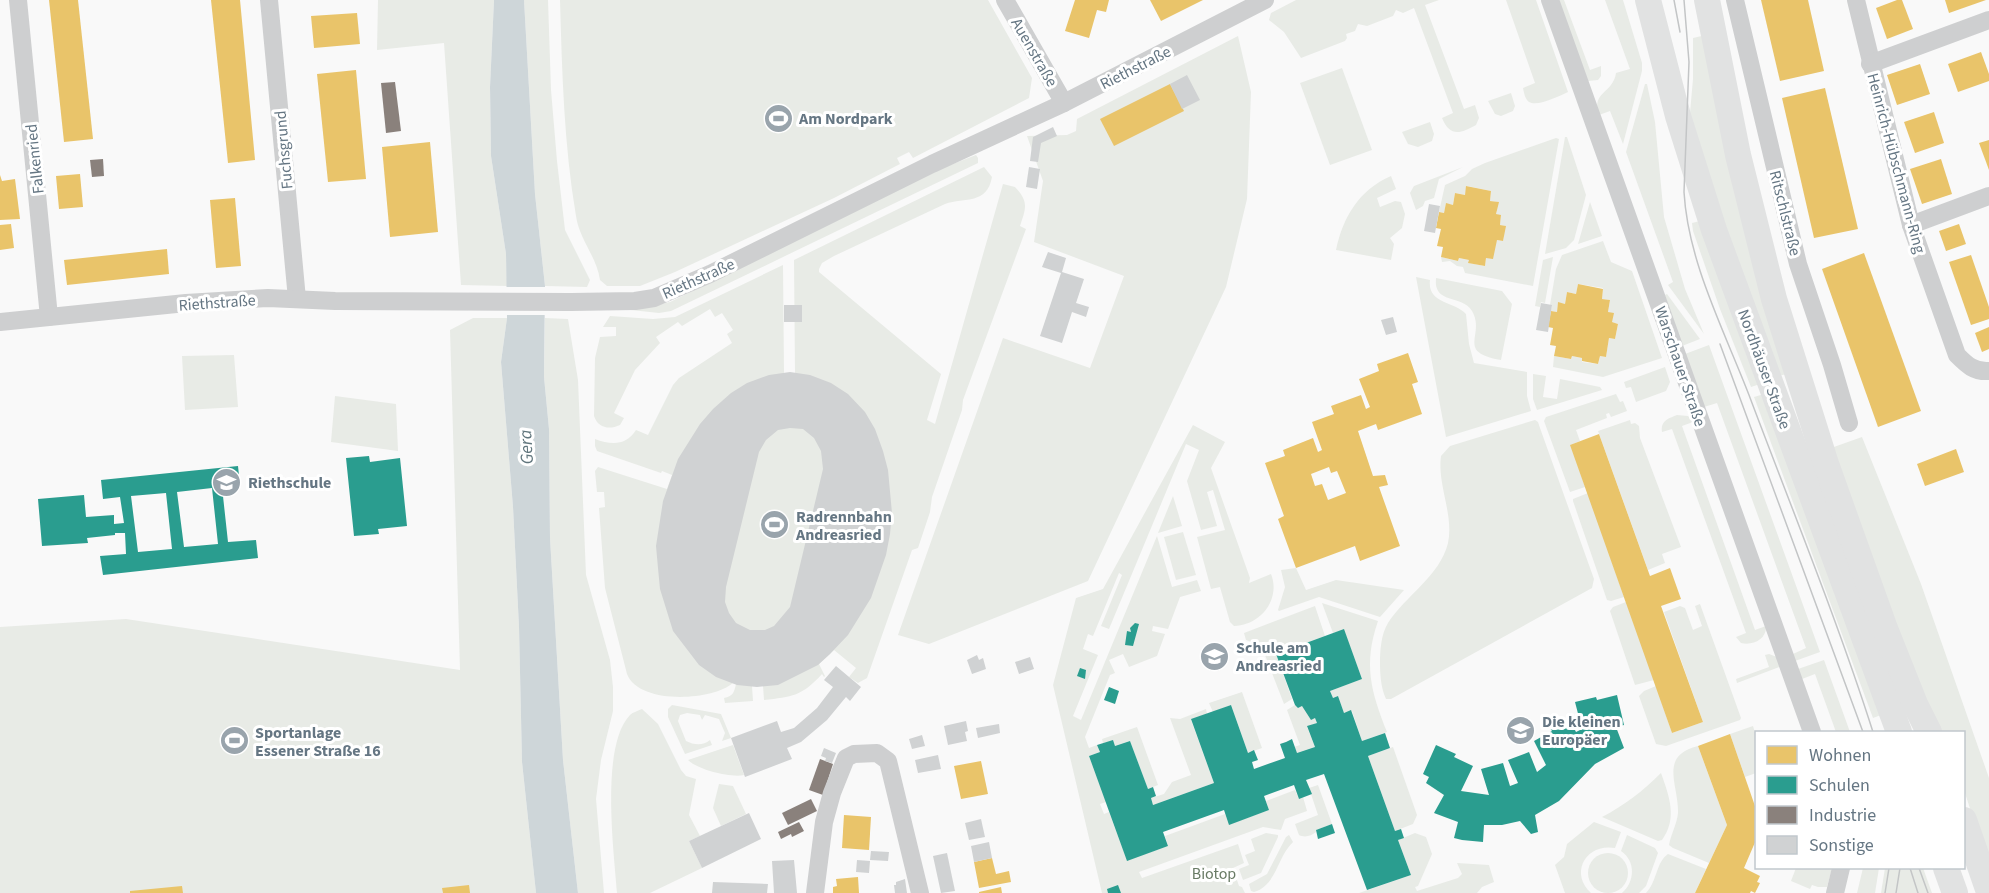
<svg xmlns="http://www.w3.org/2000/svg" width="1989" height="893" viewBox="0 0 1989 893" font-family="'Source Sans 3',sans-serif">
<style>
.green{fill:#e8ebe6}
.water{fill:#ced6d9}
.pier{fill:#f9f9f9}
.homes{fill:#e9c46a;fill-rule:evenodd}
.schools{fill:#2a9d8f;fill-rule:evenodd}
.industry{fill:#8a817c}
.building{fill:#d0d2d3;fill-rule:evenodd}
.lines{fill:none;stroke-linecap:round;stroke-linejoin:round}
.street{stroke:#cecfd0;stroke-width:18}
.secondary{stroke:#e1e2e2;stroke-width:26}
.tram{stroke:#c3c5c6;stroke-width:1.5}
.labels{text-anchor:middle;stroke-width:6;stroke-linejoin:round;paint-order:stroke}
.street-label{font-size:16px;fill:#657683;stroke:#fff}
.poi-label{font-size:16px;font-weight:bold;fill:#657683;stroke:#fff;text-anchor:start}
.park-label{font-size:16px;fill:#687a64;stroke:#fff}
.water-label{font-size:18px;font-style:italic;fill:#60757c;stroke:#fff}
</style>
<rect width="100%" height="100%" fill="#f9f9f9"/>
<g class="green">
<path d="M378,0H494L490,87L491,156L506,254L507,286L461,285L444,43L377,50Z"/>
<path d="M524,0H548L551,90L557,161L565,230L590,280L587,287L545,286L535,194Z"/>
<path d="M560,0H988L1032,78L1029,98L913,158L909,152L897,158L900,164L834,198L675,272L640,286H607L600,280C597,257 579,239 576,216C564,145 562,72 560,0Z"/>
<path d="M1296,0H1439L1425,5L1464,109L1475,105L1479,118L1476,125C1460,134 1450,137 1442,118L1453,113L1414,8L1403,13L1396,10L1393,16L1367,26L1358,24L1355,31L1346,34L1347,38L1345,41L1301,58L1284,32L1269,20L1271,13Z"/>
<path d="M1506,0H1536L1568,92C1559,96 1538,107 1529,102C1525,99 1524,93 1523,88L1535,83Z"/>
<path d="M1558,0H1564L1590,70L1601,66V76L1598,80L1588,81Z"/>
<path d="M1605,0H1623L1642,63V71L1623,144L1610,111L1599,115C1591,91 1613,94 1616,73L1630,69Z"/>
<path d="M1706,35L1787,374L1778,376L1689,124L1693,79V38Z"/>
<path d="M1238,36L1251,92L1247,199L1226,287L1088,581L929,644L898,635L1003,338L1090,368L1124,276L1034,242L1043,181L1027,136L1067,135L1076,131L1077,119Z"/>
<path d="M1342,68L1372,150L1330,165L1300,83Z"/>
<path d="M1645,84H1647L1655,122L1664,217L1685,289L1704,334L1668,285L1673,282L1626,152Z"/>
<path d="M1511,93L1515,106L1513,111L1501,116L1495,114L1488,101Z"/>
<path d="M1430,122L1434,134L1432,141L1418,147L1408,144L1402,132Z"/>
<path d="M1565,137H1567L1586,195L1574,240L1566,248L1545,254Z"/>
<path d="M1556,138L1559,139L1533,286L1465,273L1463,267L1457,266L1450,261L1442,262L1441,257L1458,261L1459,258L1469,260V263L1485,266L1486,258L1497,240L1503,241L1505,226L1500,225L1501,216L1496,214L1498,202L1490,201L1491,191L1467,186L1465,195L1455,193L1453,205L1446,204L1444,213L1439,212L1445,185L1465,176L1472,169L1485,163Z"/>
<path d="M976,155L978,158V163L671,311L659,313L631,310L670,302L945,167Z"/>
<path d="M984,167L992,177C987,205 965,197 945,204L834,256L822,263L819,269V272L941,374L927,420L935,424L1003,184L1015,187C1029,202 1026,208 1020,226L1026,229L963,400L962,410L932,497L930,512L918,548L912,550L867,678L858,683L849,677L856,668L834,650L819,664L825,676L824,677L822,674C802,696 792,697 764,700L763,686H752L753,701L725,703L724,698C733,696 734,693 736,684L733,683C712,701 639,705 627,674L605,588L599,508L605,507L604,492H597L595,471L598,467L667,489L672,475L662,471L661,473L597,451L595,446V439C611,445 626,446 636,430L648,435L673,385L679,378L732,343L727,334L733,330L722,313L715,317L710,309L682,326L678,322L656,337L660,343L635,370L614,413L624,418L620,425C609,430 598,428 594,416L595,358L600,337L616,336V327H603L610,316L653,319L675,317L783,265L784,373H795L794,260Z"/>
<path d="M1463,167L1439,179L1434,198L1425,201L1423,206L1416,210L1410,193L1414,186Z"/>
<path d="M1391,176L1396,189L1377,198L1380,207L1395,201L1401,202L1405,214L1402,228L1390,238L1394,244L1391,260L1336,250C1343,217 1359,190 1391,176Z"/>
<path d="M1590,202L1602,236L1578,244Z"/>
<path d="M1700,221L1760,384L1751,387L1720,309L1693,231L1692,223Z"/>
<path d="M1603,241L1611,262L1632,271L1662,358L1603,377L1553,367L1554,356L1571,359L1572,356L1582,358V362L1598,364L1600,356L1606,357L1609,338L1615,339L1618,324L1612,322L1608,312L1610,300L1602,299L1603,288L1578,284L1576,294L1567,292L1565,304L1558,303L1557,312L1551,311L1552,306L1550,305L1556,269L1562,255Z"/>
<path d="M1553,257L1545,303L1541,302L1540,307L1535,306L1543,260Z"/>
<path d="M1416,277L1430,280C1427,304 1454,301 1466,314L1469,344L1474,363L1527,372V396L1531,411L1446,437Z"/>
<path d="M1436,278L1502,291L1512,304L1501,360C1455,352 1486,335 1472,311C1462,294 1433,305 1436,278Z"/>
<path d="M1667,294L1700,339L1682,346L1665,295Z"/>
<path d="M473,318H507L501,362L513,507L519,627L522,762L536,893H0V627L126,619L460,670L450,330Z"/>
<path d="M545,318L568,319L578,380L586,575L610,660L613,687V711L601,760L596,799L604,893H578L563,760L550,538L549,429L544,377Z"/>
<path d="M1709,345L1820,652L1795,661L1793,654L1806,648L1717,403L1704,407L1685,354Z"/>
<path d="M234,355L238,407L185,410L182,356Z"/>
<path d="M1665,367L1670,382L1666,391L1636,402L1631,387L1626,388L1624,382Z"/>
<path d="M1533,374L1546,376L1543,397L1557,399L1560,379L1600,387L1602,390L1537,410L1533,399Z"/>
<path d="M1616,394L1620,402L1623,401L1627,411L1611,417L1609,413L1606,414L1607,418L1576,430L1580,441L1571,445L1585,487L1570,492L1544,421L1546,417Z"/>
<path d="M1764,394L1881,715L1873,718L1754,397Z"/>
<path d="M335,396L396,404L398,451L331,442Z"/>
<path d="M1677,415L1688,416L1693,422L1682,426L1755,630L1766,626C1767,639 1753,646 1741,643L1736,637L1746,633L1672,429L1662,432C1660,421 1669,418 1677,415Z"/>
<path d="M1535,420L1538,422L1540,428L1594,579L1592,588L1391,699H1386C1381,688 1380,675 1380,663C1380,651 1381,634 1388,623C1405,596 1440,576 1448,543C1454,514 1437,485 1441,456L1450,446Z"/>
<path d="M1630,420L1631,424L1635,423L1639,426L1640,438L1681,547L1662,554L1665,563L1648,570L1598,431Z"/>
<path d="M1193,425L1225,442L1211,468L1250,578L1249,583L1271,574C1281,599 1261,625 1234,626L1230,622L1220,587L1211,589L1197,537L1225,530L1213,490L1207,492L1217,526L1201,530L1187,481L1199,450L1186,444L1109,629L1101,626L1122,575L1119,573L1093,636L1088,634L1083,649L1098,655L1073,716L1081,720L1157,536L1172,587L1197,580L1201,591L1180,597L1168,629L1153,626L1152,631L1165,634L1157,656L1129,667L1123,654L1109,660L1115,673L1110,675L1085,737L1089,748L1097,745L1100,752L1089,756L1106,802L1100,804L1104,814L1109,812L1127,860L1168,846L1165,836L1225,814L1230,824L1269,810L1266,801L1295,790L1299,799L1303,797L1307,811L1285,819L1281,830L1263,827L1139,872L1142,878L1238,844L1244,863L1233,868L1239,886L1242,887L1245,893H1102L1053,685L1076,598L1103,589Z"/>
<path d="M1862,437L1921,584L1989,778V867L1964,790V732H1940L1916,679L1831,448Z"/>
<path d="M1588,493L1624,597L1611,601L1607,600L1573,501V499Z"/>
<path d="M1173,496L1182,526L1158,533Z"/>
<path d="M1183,532L1196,575L1176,580L1164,537Z"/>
<path d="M1296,568L1306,590L1336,580L1404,590L1380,617L1319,597L1279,611L1278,610L1285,587L1281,570Z"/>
<path d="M1626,602L1654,680L1635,685L1610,611L1613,607Z"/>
<path d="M1322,603L1378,621C1363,664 1371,692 1387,732L1362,741L1352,711L1344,713L1338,696L1333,698L1330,691L1362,679L1344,630L1333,633Z"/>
<path d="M1700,604L1741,718L1740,720L1666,746L1656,744L1639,696L1644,691L1656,686L1672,733L1703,722L1664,612L1680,606L1685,608L1693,630L1702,626L1695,606Z"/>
<path d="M1315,606L1325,636L1276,654L1292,699L1284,704L1265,655L1268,648L1246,640L1244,633Z"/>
<path d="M1769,654L1777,657L1782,666L1737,683L1736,679L1769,667L1765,655Z"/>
<path d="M1824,660L1850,732H1836L1815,674L1802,679L1798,669Z"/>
<path d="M1242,692L1262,748L1248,753L1231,705L1213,712L1209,703Z"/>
<path d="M672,705L721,714L731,738L722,741L725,733L719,719L705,715L702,720L700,715L687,713L680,715L678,721L686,741C694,745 703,746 710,740L712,745L685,754L668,717V709Z"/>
<path d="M1295,705L1298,708L1302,706L1311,720L1315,718L1317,723L1307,727L1315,747L1297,753L1294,747L1300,745L1287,710Z"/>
<path d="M642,709L658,724L681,770L686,776L696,779L689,815L700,836L689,841L702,868L650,893H617C614,852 600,746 630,715C633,712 638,711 642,709Z"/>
<path d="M1206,709L1207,714L1191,720L1214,783L1153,805L1151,798L1164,794L1172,782L1191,775L1170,718L1180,719Z"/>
<path d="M1753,726L1756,736V773L1745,777L1730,734Z"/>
<path d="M1137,727L1158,785L1148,789L1130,741L1115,746L1113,741L1103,743L1102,739Z"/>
<path d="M733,745L744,775C731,778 698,770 688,760Z"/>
<path d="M1698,746L1727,825L1709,863L1673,848L1669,845C1671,834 1677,824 1678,813C1679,785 1658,756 1698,746Z"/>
<path d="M1393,747L1417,815L1413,824L1395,831L1368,756Z"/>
<path d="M1661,773C1669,796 1678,818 1662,840L1658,841L1602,817C1625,805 1643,791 1661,773Z"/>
<path d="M719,784L733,786L746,814L721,826L713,808Z"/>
<path d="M1318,785L1332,824L1316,830V832C1311,836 1305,838 1299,835L1295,824L1318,815L1309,788Z"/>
<path d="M1594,822L1621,832L1615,848C1586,843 1569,873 1591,893H1565L1555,865L1564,857L1567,844Z"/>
<path d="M1266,833L1278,835V837L1261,873L1243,880L1239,869L1249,865L1245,855L1255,851L1251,839Z"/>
<path d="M1415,833L1426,837L1432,854L1418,886L1415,887L1417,891L1458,878L1462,874L1457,863L1489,865L1494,882L1482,887L1477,893H1359L1411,875L1398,840Z"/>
<path d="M1289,835L1293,842C1277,857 1277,885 1254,892L1251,891L1249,884L1267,874L1286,837Z"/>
<path d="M1627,835L1655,848L1658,853L1646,886L1639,893H1622C1635,882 1636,861 1621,851Z"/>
<circle cx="1608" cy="873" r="20"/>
<path d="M1668,854L1706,869L1695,893H1646C1657,882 1656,862 1668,854Z"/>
<path d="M1796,868H1832L1827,887H1818L1812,885L1810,889L1791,881Z"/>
<path d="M1863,868H1879L1875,893H1857Z"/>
<path d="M1885,868H1923L1932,893H1881Z"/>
</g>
<path class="water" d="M494,0H524L535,194L545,286L544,377L549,429L550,538L563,760L578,893H536L522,762L519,627L513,507L501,362L507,318L506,254L491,156L490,87Z"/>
<rect class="pier" x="504" y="287" width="44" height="28"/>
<g class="homes">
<path d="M49,0H78L93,139L64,142Z"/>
<path d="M211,0H240L255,160L228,163Z"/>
<path d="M1075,0H1109L1106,12L1097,10L1089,38L1065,31Z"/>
<path d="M1150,0H1203L1161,21Z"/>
<path d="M1761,0H1808L1824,71L1780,81Z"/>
<path d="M1897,0H1902L1913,29L1887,39L1876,8Z"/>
<path d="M1945,0H1986L1949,13Z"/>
<path d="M357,13L360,44L314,48L311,16Z"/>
<path d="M1981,52L1989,74V81L1958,92L1948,64Z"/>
<path d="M1920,64L1930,94L1897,105L1887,75Z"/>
<path d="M356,70L366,179L328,182L317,74Z"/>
<path d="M1170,84L1184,111L1114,146L1100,119Z"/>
<path d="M1825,88L1858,229L1814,238L1782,98Z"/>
<path d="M1934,112L1944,143L1915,153L1904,122Z"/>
<path d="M1989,140V170L1979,143Z"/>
<path d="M430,142L438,232L390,237L382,147Z"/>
<path d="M1941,159L1952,194L1922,204L1910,169Z"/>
<path d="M80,174L83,207L59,209L56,176Z"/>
<path d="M0,175L2,181L15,179L20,219L0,220Z"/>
<path d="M1466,186L1491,191L1490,201L1499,202L1496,214L1501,215L1500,225L1506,226L1503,241L1497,240L1493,259L1486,258L1485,266L1468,263L1469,260L1459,258L1458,261L1441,257L1443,247L1437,246L1441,229L1436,228L1439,212L1444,213L1446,203L1453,205L1455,193L1465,195Z"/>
<path d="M235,198L241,266L216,268L210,200Z"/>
<path d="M11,224L14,248L0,250V225Z"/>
<path d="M1959,224L1966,244L1946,251L1939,231Z"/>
<path d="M167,249L169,274L67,285L64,260Z"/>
<path d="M1864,253L1921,411L1878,427L1822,269Z"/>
<path d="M1971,255L1989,307V319L1971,325L1949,262Z"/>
<path d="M1578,284L1603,289L1602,299L1610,300L1608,312L1614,313L1612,322L1618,324L1615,339L1609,338L1606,357L1600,356L1598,364L1582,361V358L1572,356L1571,359L1554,356L1556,346L1550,345L1553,328L1548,327L1551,311L1557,312L1558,302L1565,304L1567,292L1576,294Z"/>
<path d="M1989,327V349L1982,352L1975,333Z"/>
<path d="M1408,353L1418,382L1412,384L1422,414L1378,430L1376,424L1358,431L1373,476L1385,475L1388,485L1379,487L1400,546L1360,561L1355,546L1296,568L1278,519L1284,516L1265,463L1285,456L1283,450L1313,438L1318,452L1322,450L1312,422L1334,414L1331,406L1361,395L1366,409L1370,407L1359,379L1379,371L1377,364ZM1329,467L1331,473L1337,471L1346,493L1328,500L1322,484L1315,486L1311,474Z"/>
<path d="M1599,434L1650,576L1670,568L1681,599L1661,606L1703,722L1672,733L1570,445Z"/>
<path d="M1956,449L1964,472L1925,486L1917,464Z"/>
<path d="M1730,734L1756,809V840L1744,868L1760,876L1757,882L1760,883L1755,893L1751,891L1750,893H1695L1727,825L1698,746Z"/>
<path d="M981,761L988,794L961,799L954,766Z"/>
<path d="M844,815L871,817L869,850L842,848Z"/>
<path d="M992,858L996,874L1009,871L1011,882L979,888L974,862Z"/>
<path d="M858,877L859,893H833V887L837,886L836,879Z"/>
<path d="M469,885L470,893H443L442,888Z"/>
<path d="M182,886L183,893H130V891Z"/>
<path d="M1001,887L1002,893H979V892Z"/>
</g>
<g class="schools">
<path d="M369,456L370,462L400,458L407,526L378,529L379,534L354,536L346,458Z"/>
<path d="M238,466L240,485L222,487L228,542L256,540L258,558L103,575L100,556L126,554L125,533H115V535L87,538L88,543L42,546L38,499L84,495L86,517L114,515V524L124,523L120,497L103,499L101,480ZM212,488L218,544L184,547L177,492ZM166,493L172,549L138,552L131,496Z"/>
<path d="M1135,623L1139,624L1133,646L1125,645L1127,631L1131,632L1130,628Z"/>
<path d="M1344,629L1362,679L1330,691L1333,698L1338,696L1344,713L1351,710L1362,741L1385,733L1390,748L1368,756L1395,831L1401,829L1404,838L1398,840L1411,875L1367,890L1324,774L1306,780L1312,794L1299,799L1294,785L1264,796L1269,810L1229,825L1224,810L1163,832L1168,846L1127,861L1089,756L1100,752L1097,745L1113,740L1115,746L1130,741L1148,789L1153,787L1156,796L1151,798L1153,805L1214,783L1191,719L1231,705L1248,753L1254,750L1258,760L1252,762L1254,769L1285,758L1280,744L1286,742L1292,739L1297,753L1315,747L1307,726L1317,723L1315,718L1311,720L1302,706L1298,708L1295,705L1276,654Z"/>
<path d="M1080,668L1086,670L1085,679L1077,676Z"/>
<path d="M1109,687L1119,691L1115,704L1104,700Z"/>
<path d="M1617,695L1624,725L1616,727L1624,748L1595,764L1559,801L1535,815L1538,832L1531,834L1520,821L1502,825H1484L1483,842L1462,840L1454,838L1458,822L1434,813L1444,795L1426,783L1429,777L1423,774L1436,745L1456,754L1454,757L1473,766L1461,791L1489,795L1481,769L1503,763L1510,786L1518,783L1508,760L1529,752L1537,772L1546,765L1534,741L1552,731L1550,728L1569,718L1576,732L1582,729L1575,702L1596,697L1597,700Z"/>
<path d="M1332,824L1335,833L1318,839L1316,830Z"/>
<path d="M1118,885L1121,893H1108L1107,889Z"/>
</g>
<g class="industry">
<path d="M395,82L401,131L386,133L381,83Z"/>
<path d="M103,159L104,176L92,177L90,160Z"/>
<path d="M820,759L833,764L823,795L809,790Z"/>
<path d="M811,799L817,811L788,825L782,813Z"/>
<path d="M799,822L804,831L792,837L791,834L781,839L778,832Z"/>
</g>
<g class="building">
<path d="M1187,75L1200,100L1182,109L1170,84Z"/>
<path d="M1053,127L1057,136L1041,143L1038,162L1030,161L1033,137Z"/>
<path d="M1029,167L1040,169L1037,189L1026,187Z"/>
<path d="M1429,204L1440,206L1435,233L1424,231Z"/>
<path d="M1048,252L1066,258L1062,272L1084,279L1076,303L1089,307L1086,317L1072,312L1062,343L1040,336L1061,273L1042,267Z"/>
<path d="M1541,303L1552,305L1548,332L1536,330Z"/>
<rect x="784" y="305" width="18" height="17"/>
<path d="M1393,317L1397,332L1386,335L1381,320Z"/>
<path d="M790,372L810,375L831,383L848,394L865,412L875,429L883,451L888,470L892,513L890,534L886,555L871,598L848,635L830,654L818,665L778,685L757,687L737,685L716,677L699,665L673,631L660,589L658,568L656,546L663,501L678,459L700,424L713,409L731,393L747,383L769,375ZM790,428L803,429L814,438L821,451L823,469L790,607L774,626L765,630H750L736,623L729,613L725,602L726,587L759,452L766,440L778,430Z"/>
<path d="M977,655L979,660L983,658L986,669L972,674L967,660Z"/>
<path d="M1030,657L1034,669L1019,674L1015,662Z"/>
<path d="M836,666L861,687L850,701L846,697L827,720L801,742L787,748L792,759L745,777L731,738L777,721L781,732L794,728L817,708L833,687L824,680Z"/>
<path d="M966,721L968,731L965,732L967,741L948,745L944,726Z"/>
<path d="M999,724L1000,733L978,738L976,728Z"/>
<path d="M922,735L925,746L912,749L909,739Z"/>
<path d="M824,748L836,753L832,763L825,761L826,758L821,756Z"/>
<path d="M938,755L941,769L918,773L915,760Z"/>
<path d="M749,813L761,839L702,868L689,841Z"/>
<path d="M981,819L985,837L969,840L965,823Z"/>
<path d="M989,842L992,858L974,862L971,846Z"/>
<path d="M871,851L889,852L888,861L870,860Z"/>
<path d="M947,853L955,891L941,893L933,856Z"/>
<path d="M794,860L797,893H774L772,861Z"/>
<path d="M857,860L870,861L869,873L856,872Z"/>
<path d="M905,879L907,893H895L894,885H896V882Z"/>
<path d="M713,882L768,884L767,893H712Z"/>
</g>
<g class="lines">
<g class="street">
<path d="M18,0L49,317"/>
<path d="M269,0L297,299"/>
<path d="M1005,0L1064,103"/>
<path d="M1550,0L1812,732"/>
<path d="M1735,0L1798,264L1832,365L1849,423"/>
<path d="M1856,0L1911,225L1957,355C1967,365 1974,372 1989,371"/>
<path d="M1870,64L1989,20"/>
<path d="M1911,225L1989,196"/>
<path d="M0,322L186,303L268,298L335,301L571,302L635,301L654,298L710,274L932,164L1064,103L1265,0"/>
<path d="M815,893L824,822L832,793L846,758L854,754L877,753L888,761L920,893"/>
<path d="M1835,893L1841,868"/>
</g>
<g class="secondary">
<path d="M1648,0L1678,116L1714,230L1899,732"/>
<path d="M1707,0L1738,155L1774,299L1826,464L1884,626L1915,704L1929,732"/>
<path d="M1964,820L1989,892"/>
<path d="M1946,868L1955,893"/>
</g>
<g class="tram">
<path d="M1674,0L1680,32"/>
<path d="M1684,0L1689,62L1684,192C1688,262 1724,330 1749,395C1791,507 1837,619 1873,732"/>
<path d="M1720,344L1863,732"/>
<path d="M1910,868L1918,893"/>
<path d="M1919,868L1928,893"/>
<path d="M1885,893L1889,868"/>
<path d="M1896,893L1900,868"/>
</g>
</g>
<defs>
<symbol id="stadium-disc" viewBox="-11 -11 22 22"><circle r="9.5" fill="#99a4ac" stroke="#fff"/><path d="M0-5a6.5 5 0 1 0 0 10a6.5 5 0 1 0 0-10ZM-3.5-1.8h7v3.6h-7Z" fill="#fff"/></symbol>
<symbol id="school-disc" viewBox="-11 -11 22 22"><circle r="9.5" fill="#99a4ac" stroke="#fff"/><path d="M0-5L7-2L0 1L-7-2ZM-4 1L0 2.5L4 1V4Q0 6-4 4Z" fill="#fff"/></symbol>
</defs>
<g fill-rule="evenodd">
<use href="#stadium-disc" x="762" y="102" width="33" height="33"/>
<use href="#school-disc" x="210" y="466" width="33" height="33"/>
<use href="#stadium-disc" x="758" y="508" width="33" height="33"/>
<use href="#school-disc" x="1198" y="640" width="33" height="33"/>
<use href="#school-disc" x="1504" y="714" width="33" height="33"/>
<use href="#stadium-disc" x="218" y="724" width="33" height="33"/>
</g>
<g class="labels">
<g class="street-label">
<text transform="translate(1035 52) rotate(60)" y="6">Auenstraße</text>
<text transform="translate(1135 67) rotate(-27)" y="6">Riethstraße</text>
<text transform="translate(283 150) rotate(-95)" y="6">Fuchsgrund</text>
<text transform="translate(34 159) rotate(-96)" y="6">Falkenried</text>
<text transform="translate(1897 163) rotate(75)" y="6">Heinrich-Hübschmann-Ring</text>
<text transform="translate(1786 213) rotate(76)" y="6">Ritschlstraße</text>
<text transform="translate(698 278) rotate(-24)" y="6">Riethstraße</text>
<text transform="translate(217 302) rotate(-4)" y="6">Riethstraße</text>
<text transform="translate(1681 366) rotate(71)" y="6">Warschauer Straße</text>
<text transform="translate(1765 369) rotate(70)" y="6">Nordhäuser Straße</text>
</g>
<g class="poi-label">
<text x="799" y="124">Am Nordpark</text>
<text x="248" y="488">Riethschule</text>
<text x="796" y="522">Radrennbahn<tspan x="796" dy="18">Andreasried</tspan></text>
<text x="1236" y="653">Schule am<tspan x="1236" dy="18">Andreasried</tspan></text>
<text x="1542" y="727">Die kleinen<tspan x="1542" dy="18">Europäer</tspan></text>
<text x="255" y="738">Sportanlage<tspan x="255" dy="18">Essener Straße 16</tspan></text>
</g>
<g class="park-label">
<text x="1214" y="879">Biotop</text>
</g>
<g class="water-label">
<text transform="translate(526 447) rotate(-93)" y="6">Gera</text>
</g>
</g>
<rect x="1755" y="731" width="210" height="138" fill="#ffffff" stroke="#c1c8cd" stroke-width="1.5"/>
<rect x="1767" y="746" width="30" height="18" fill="#e9c46a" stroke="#c1c8cd" stroke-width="1.5"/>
<text x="1809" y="761" font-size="18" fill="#657683">Wohnen</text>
<rect x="1767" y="776" width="30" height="18" fill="#2a9d8f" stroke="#c1c8cd" stroke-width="1.5"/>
<text x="1809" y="791" font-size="18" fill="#657683">Schulen</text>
<rect x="1767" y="806" width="30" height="18" fill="#8a817c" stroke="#c1c8cd" stroke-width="1.5"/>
<text x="1809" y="821" font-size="18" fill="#657683">Industrie</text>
<rect x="1767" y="836" width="30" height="18" fill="#d0d2d3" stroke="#c1c8cd" stroke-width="1.5"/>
<text x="1809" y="851" font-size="18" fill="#657683">Sonstige</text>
</svg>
